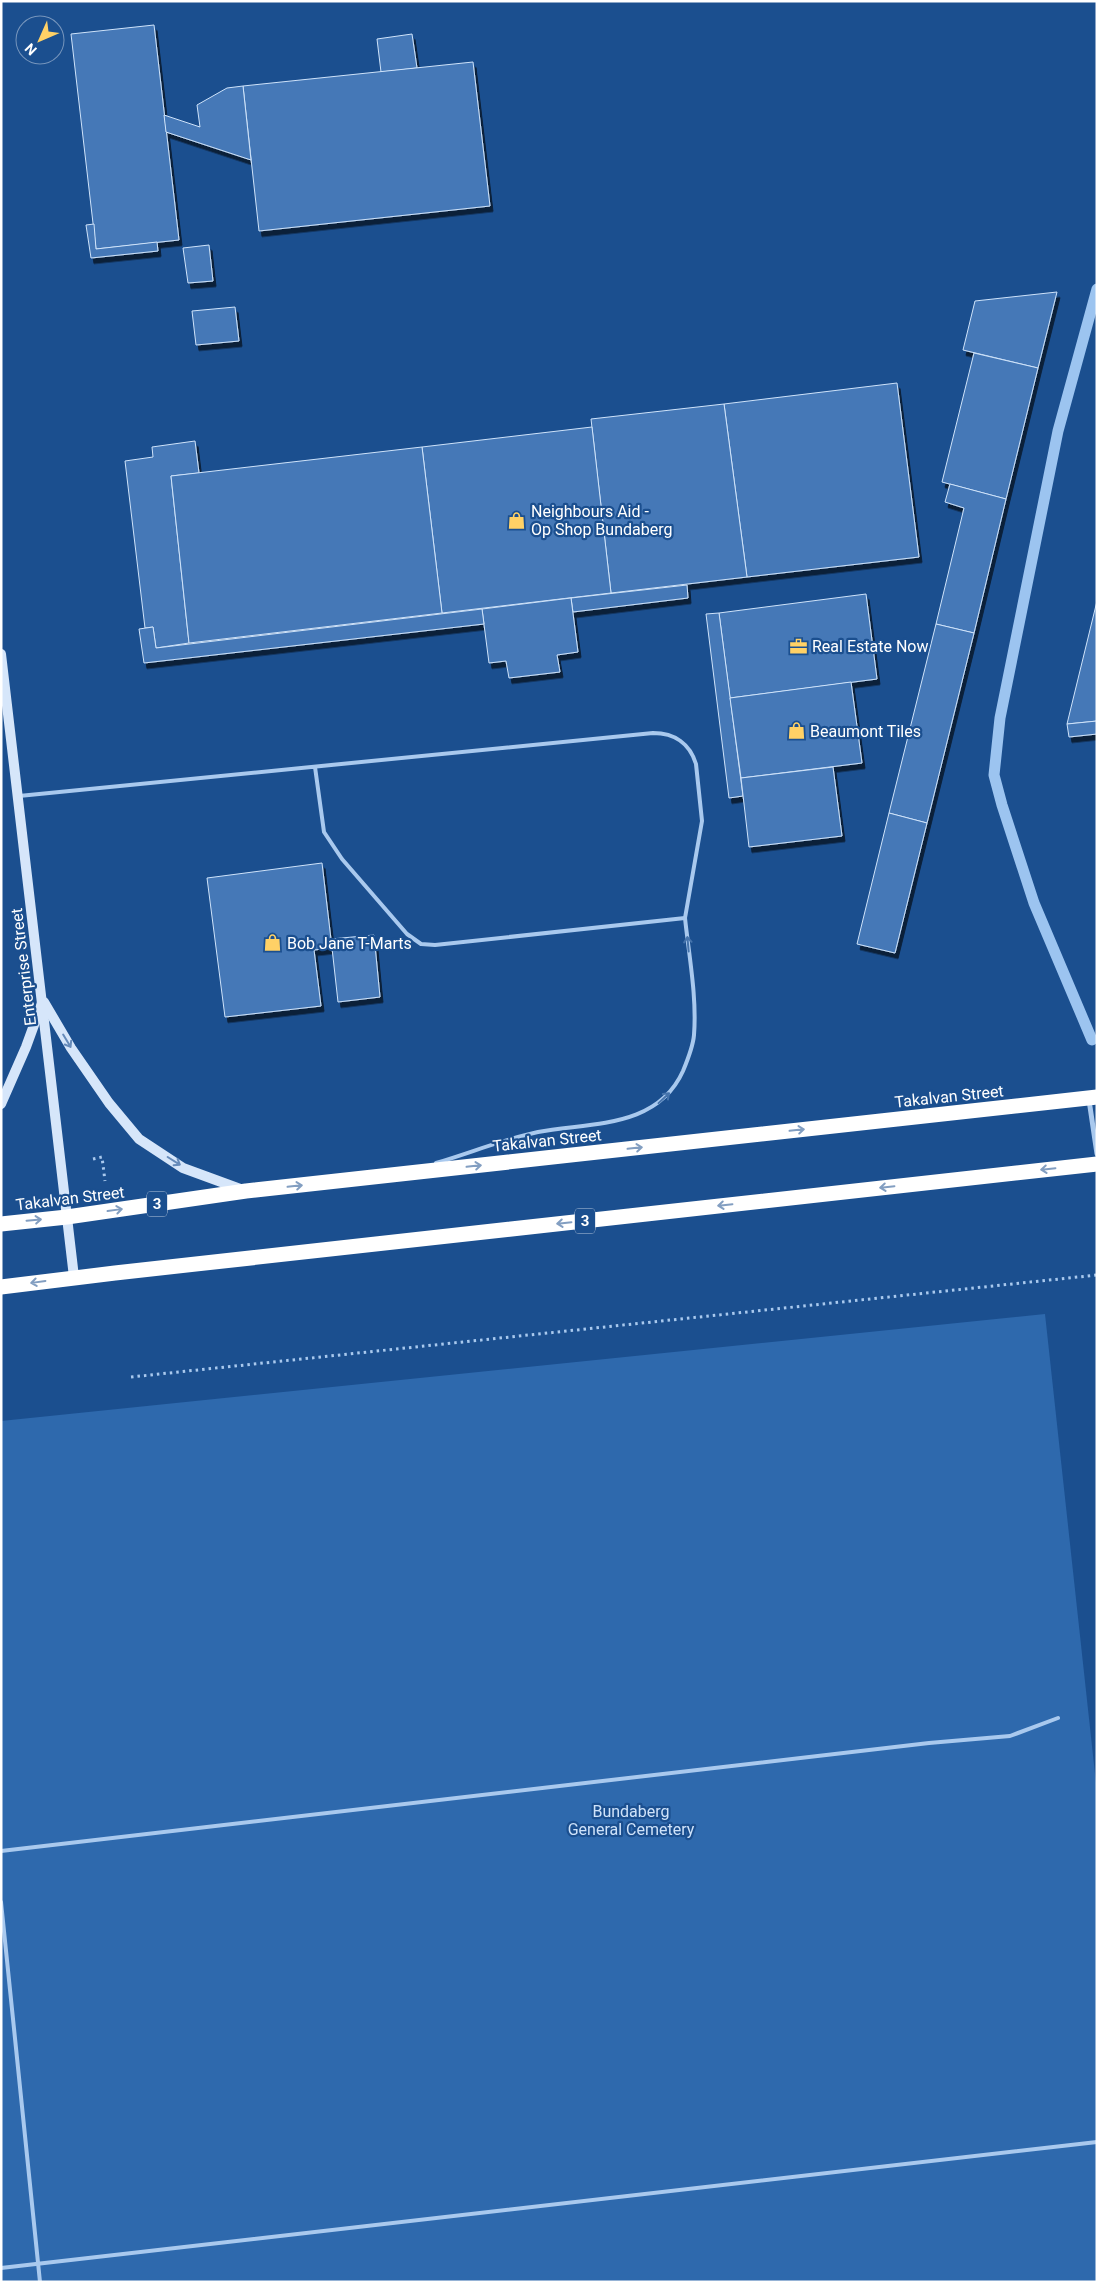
<svg xmlns="http://www.w3.org/2000/svg" width="1098" height="2283" viewBox="0 0 1098 2283" font-family="Roboto,sans-serif">
<style>
.green{fill:#2e69ad}
.lines{fill:none;stroke-linecap:round;stroke-linejoin:round}
.stream{stroke:#9cc4f0;stroke-width:11}
.building{fill:#4478b7;stroke:#cfe3fa;filter:url(#shadow)}
.path{stroke:#a9c9ee;stroke-width:3;stroke-dasharray:2.5 4;stroke-linecap:butt}
.lane{stroke:#a9c9ee;stroke-width:4}
.street{stroke:#a9c9ee;stroke-width:5}
.secondary{stroke:#d6e6fa;stroke-width:10}
.highway{stroke:#fff;stroke-width:15}
.oneway{stroke:#4674ac}
.oneway2{stroke:#668bba}
.oneway3{stroke:#829ec1}
.labels{text-anchor:middle;stroke-width:4.5;stroke-linejoin:round;paint-order:stroke}
.shield{fill:#1b4f8f;stroke:#bbcadd;stroke-width:1}
.shield-label{font-size:15px;font-weight:bold;fill:#fff}
.poi-label{font-size:16px;fill:#fff;stroke:#1b4f8f;text-anchor:start}
.street-label{font-size:16px;fill:#fff;stroke:#1b4f8f}
.park-label{font-size:16px;fill:#cfe3fa;stroke:#1b4f8f}
</style>
<defs>
<filter id="shadow"><feDropShadow dx="3" dy="5.5" stdDeviation="0" flood-color="#0009"/></filter>
</defs>
<rect width="100%" height="100%" fill="#1b4f8f"/>
<path class="green" d="M1045,1314L1097,1792V2282H1V1421Z"/>
<g class="lines">
<path class="stream" d="M1092,1040L1034,903L1002,805L994,775L1000,718L1058,431L1097,289"/>
</g>
<g class="building">
<path d="M154,25L179,240L96,249L71,34Z"/>
<path d="M412,34L417,68L381,72L377,39Z"/>
<path d="M473,62L490,206L259,231L243,86Z"/>
<path d="M243,86L251,160L166,132L164,115L200,127L197,105L227,88Z"/>
<path d="M94,224L96,249L157,242L158,251L91,258L86,225Z"/>
<path d="M209,245L213,281L188,283L183,248Z"/>
<path d="M1057,292L1038,368L963,350L975,301Z"/>
<path d="M235,307L239,341L196,345L192,311Z"/>
<path d="M974,353L1038,368L1006,499L942,482Z"/>
<path d="M897,383L919,557L747,577L724,404Z"/>
<path d="M724,404L747,577L611,593L591,419Z"/>
<path d="M592,427L611,593L442,613L422,447Z"/>
<path d="M195,441L199,473L171,476L189,643L156,648L153,627L145,628L125,461L153,457L152,447Z"/>
<path d="M422,447L442,613L189,643L171,476Z"/>
<path d="M950,484L1006,499L974,633L936,624L964,508L945,502Z"/>
<path d="M687,585L688,598L573,612L571,598Z"/>
<path d="M866,594L877,679L730,698L719,613Z"/>
<path d="M571,598L578,652L557,655L560,672L509,678L506,661L489,663L482,609Z"/>
<path d="M1097,601V721L1067,724Z"/>
<path d="M482,609L484,624L144,663L139,629L153,627L156,648Z"/>
<path d="M719,613L743,796L729,798L706,614Z"/>
<path d="M936,624L974,633L927,823L889,813Z"/>
<path d="M851,682L862,763L741,778L730,698Z"/>
<path d="M1097,721V734L1069,737L1067,724Z"/>
<path d="M833,767L842,836L749,847L741,778Z"/>
<path d="M889,813L927,823L895,953L857,944Z"/>
<path d="M322,863L332,948L314,950L321,1006L225,1017L207,878Z"/>
<path d="M374,935L380,997L338,1002L331,939Z"/>
</g>
<g class="lines">
<g class="path">
<path d="M93,1159L102,1157L105,1181"/>
<path d="M131,1377L1097,1275"/>
</g>
<g class="lane">
<path d="M19,796L653,733C675,733 690,744 696,764L702,821L685,918L435,945L421,944L407,934L342,859L324,832L315,767"/>
<path d="M436,1163C470,1153 504,1139 538,1132C590,1122 657,1129 683,1071C688,1059 693,1047 694,1035C697,997 689,956 685,918"/>
<path d="M1,1851L929,1743L1010,1736L1058,1718"/>
<path d="M1,1902L40,2282"/>
<path d="M1,2268L1097,2142"/>
</g>
<path class="street" d="M1089,1100L1097,1154"/>
<g class="secondary">
<path d="M1,654L74,1277"/>
<path d="M44,1002L71,1048L109,1103L139,1139L183,1168L243,1190"/>
<path d="M1,1104L26,1047L42,1003"/>
</g>
<g class="highway">
<path d="M1,1224L67,1217L246,1191L1097,1097"/>
<path d="M1,1287L115,1273L1097,1164"/>
</g>
</g>
<defs><path id="oneway-shaft" d="M-6 0H5M1.5-3L5.5 0L1.5 3" fill="none" stroke-width="1.6" stroke-linecap="round" stroke-linejoin="round" transform="scale(1.25)"/></defs>
<g class="oneway">
<use href="#oneway-shaft" transform="translate(688 944) rotate(-95)"/>
<use href="#oneway-shaft" transform="translate(664 1098) rotate(-43)"/>
</g>
<g class="oneway2">
<use href="#oneway-shaft" transform="translate(67 1041) rotate(59)"/>
<use href="#oneway-shaft" transform="translate(174 1161) rotate(32)"/>
</g>
<g class="oneway3">
<use href="#oneway-shaft" transform="translate(797 1130) rotate(-6)"/>
<use href="#oneway-shaft" transform="translate(635 1148) rotate(-6)"/>
<use href="#oneway-shaft" transform="translate(474 1166) rotate(-6)"/>
<use href="#oneway-shaft" transform="translate(1048 1169) rotate(174)"/>
<use href="#oneway-shaft" transform="translate(295 1186) rotate(-6)"/>
<use href="#oneway-shaft" transform="translate(887 1187) rotate(174)"/>
<use href="#oneway-shaft" transform="translate(725 1205) rotate(174)"/>
<use href="#oneway-shaft" transform="translate(115 1210) rotate(-8)"/>
<use href="#oneway-shaft" transform="translate(34 1220) rotate(-5)"/>
<use href="#oneway-shaft" transform="translate(564 1223) rotate(174)"/>
<use href="#oneway-shaft" transform="translate(38 1282) rotate(172)"/>
</g>
<defs>
<symbol id="shop-bare" viewBox="-9 -9 18 18"><path d="M-5-2.5h2.3a2.7 3.5 0 0 1 5.4 0H5L5.5 6h-11ZM-1.5-2.5h3a1.5 2.3 0 0 0-3 0Z" fill="#ffd166" stroke="#1b4f8f" stroke-width="2.5" paint-order="stroke"/></symbol>
<symbol id="office-bare" viewBox="-9 -9 18 18"><path d="M-6-3h4V-5.5h4V-3h4V5H-6ZM-1-4.5V-3h2v-1.5ZM-6 0V1H6V0Z" fill="#ffd166" stroke="#1b4f8f" stroke-width="2.5" paint-order="stroke"/></symbol>
</defs>
<g fill-rule="evenodd">
<use href="#shop-bare" x="504" y="508" width="25" height="25"/>
<use href="#office-bare" x="786" y="634" width="25" height="25"/>
<use href="#shop-bare" x="784" y="718" width="25" height="25"/>
<use href="#shop-bare" x="260" y="930" width="25" height="25"/>
</g>
<g class="labels">
<g class="shield">
<rect x="147" y="1191.5" width="20" height="25" rx="4"/>
<rect x="575" y="1208.5" width="20" height="25" rx="4"/>
</g>
<g class="shield-label">
<text x="157" y="1209">3</text>
<text x="585" y="1226">3</text>
</g>
<g class="poi-label">
<text x="531" y="517">Neighbours Aid -<tspan x="531" dy="18">Op Shop Bundaberg</tspan></text>
<text x="812" y="652">Real Estate Now</text>
<text x="810" y="737">Beaumont Tiles</text>
<text x="287" y="949">Bob Jane T-Marts</text>
</g>
<g class="street-label">
<text transform="translate(23 967) rotate(-97)" y="6">Enterprise Street</text>
<text transform="translate(949 1096) rotate(-6)" y="6">Takalvan Street</text>
<text transform="translate(547 1140) rotate(-6)" y="6">Takalvan Street</text>
<text transform="translate(70 1198) rotate(-7)" y="6">Takalvan Street</text>
</g>
<g class="park-label">
<text x="631" y="1817">Bundaberg<tspan x="631" dy="18">General Cemetery</tspan></text>
</g>
</g>
<rect width="1098" height="2283" fill="none" stroke="#ffffff" stroke-width="5"/>
<g transform="translate(40 40) rotate(225)"><circle r="24" fill="#1b4f8f" stroke="#7695bc"/>
<path d="M0-4L9 19L0 12L-9 19Z" fill="#ffd166"/>
<text y="-8" font-size="14" font-weight="bold" text-anchor="middle" fill="#ffffff">N</text>
</g>
</svg>
